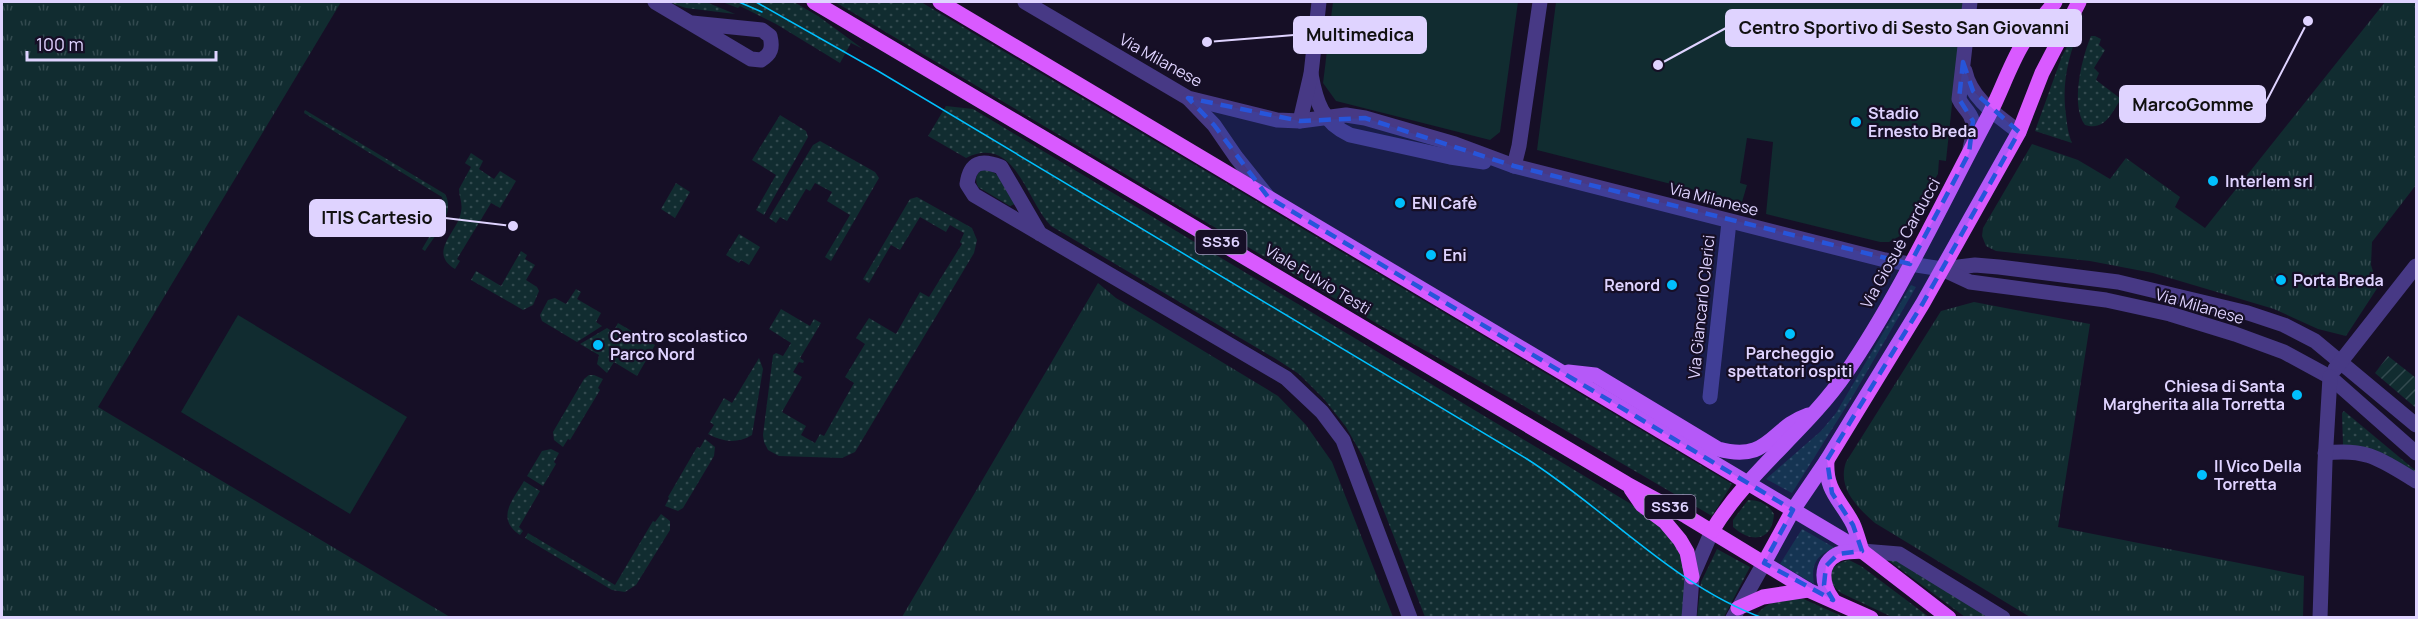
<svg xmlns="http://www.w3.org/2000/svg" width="2418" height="619" viewBox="0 0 2418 619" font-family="Manrope,sans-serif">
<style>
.grass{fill:url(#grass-dots)}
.park{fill:url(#park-tufts)}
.garden{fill:url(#garden-furrows)}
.pitch{fill:#112c30}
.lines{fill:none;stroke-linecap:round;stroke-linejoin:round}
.minor{stroke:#473985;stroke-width:15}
.major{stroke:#d95aff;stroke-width:15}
.tram{stroke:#00c0fe;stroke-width:1.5}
.marked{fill:#2755da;fill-opacity:0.2;stroke:#2755da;stroke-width:4.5;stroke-dasharray:12 8;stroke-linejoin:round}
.poi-dot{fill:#00c0fe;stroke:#160f26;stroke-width:2}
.labels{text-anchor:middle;stroke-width:4.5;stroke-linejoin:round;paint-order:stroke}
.shield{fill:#160f26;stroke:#a398be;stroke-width:1.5}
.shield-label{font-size:15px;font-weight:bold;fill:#dfd3ff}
.street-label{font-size:16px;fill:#dfd3ff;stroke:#160f26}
.poi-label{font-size:16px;font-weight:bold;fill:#dfd3ff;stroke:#160f26;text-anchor:start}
.leader{fill:none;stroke:#dfd3ff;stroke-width:2}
.callout-dot{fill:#dfd3ff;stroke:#160f26;stroke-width:2}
.callout{fill:#dfd3ff;stroke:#dfd3ff;stroke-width:2}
.callout-label{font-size:18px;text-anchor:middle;font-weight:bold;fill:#111}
</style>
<defs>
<pattern id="grass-dots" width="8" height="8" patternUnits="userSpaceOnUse" patternTransform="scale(1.5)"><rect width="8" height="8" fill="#112c30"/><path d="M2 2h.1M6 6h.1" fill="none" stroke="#334a4f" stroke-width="1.8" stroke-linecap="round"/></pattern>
<pattern id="park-tufts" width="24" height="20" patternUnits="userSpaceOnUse" patternTransform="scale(1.5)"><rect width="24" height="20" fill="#112c30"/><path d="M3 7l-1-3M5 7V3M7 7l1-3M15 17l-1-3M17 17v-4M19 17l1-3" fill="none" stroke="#334a4f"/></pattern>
<pattern id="garden-furrows" width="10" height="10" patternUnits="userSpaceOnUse" patternTransform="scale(1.5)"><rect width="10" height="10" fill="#112c30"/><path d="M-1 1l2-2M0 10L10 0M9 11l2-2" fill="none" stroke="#334a4f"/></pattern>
</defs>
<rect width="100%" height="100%" fill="#160f26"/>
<g class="grass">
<path d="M668,2H706L735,14L686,8Z"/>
<path d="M722,2H794L818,16L863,49L851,43L840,63L776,24L740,6L738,8Z"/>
<path d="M835,2H921L1732,484L1712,516L1510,398L1381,326Z"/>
<path d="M2084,15C2071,51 2061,76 2066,115C2067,124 2068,134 2072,143L2035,131L2062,56Z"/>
<path d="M2091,36H2095L2101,39L2099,45L2105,50L2094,68L2099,73L2096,80L2121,99C2111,114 2105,131 2085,125C2070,105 2082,57 2091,36Z"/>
<path d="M946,106L973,109L1661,522C1690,556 1686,576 1682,617H1425L1363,457L1346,427L1324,399L1299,374L1276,359L1051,226C1026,200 1015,134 966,158L928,136Z"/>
<path d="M305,110L445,194C456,213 435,235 425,251L422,249L445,210L442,197L304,113Z"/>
<path d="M780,115L806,131L808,137L764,215L756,210L776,175L752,160Z"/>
<path d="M820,141L875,172L879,178L831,261L825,257L850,215L827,201L832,192L815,183L810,191L806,189L787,221L780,217L776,223L769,218L813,145Z"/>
<path d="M471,153L483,161L479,169L494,179L500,171L516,181L500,208L491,203L457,259L460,261L455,269C427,252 458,232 461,212C463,203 459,197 459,189L471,167L465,163Z"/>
<path d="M983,169C1001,170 1007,190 1015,204L1010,206L978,187C975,178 975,175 983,169Z"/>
<path d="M676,183L690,192L675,218L661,209Z"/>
<path d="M917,197L972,228L977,240L974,253L855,452L842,458L779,456L768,450L764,442L763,435L773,355L776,353L783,356L791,343L769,329L781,309L810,326L814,319L821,323L800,358L804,361L803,363L799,362L793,372L802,377L782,412L806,426L801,435L815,443L820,434L824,436L854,383L845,377L865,344L856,338L869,318L896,334L920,292L929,297L962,244L960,242L964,233L950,225L946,232L920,217L900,250L891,245L869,283L863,279L910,199Z"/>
<path d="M739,234L760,247L749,265L741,260L739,263L726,255Z"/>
<path d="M521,251L527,255L525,259L535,265L526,280L537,287L539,291L533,305L523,310L471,280L476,271L501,286Z"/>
<path d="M1911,285L1916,287L1854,394L1792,493L1766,479L1821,431L1836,413Z"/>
<path d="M576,289L581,292L577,299L601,313L596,322L602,326L577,342L542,321L540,315L548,300L555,298L566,304Z"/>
<path d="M618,323L655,345L637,376L614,362L607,373L597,364L599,355L580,344L607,328L613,332Z"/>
<path d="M759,358L763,369L752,435C737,444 723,442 708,434L714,425L710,422L724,398L732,403Z"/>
<path d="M589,375H594L603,379L598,388L600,390L570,440L568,439L563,447L554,440L553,432L584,379Z"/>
<path d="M2344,411L2416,471V476L2343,445L2342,413Z"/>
<path d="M705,439L715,447L714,456L683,508L678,511L665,506L669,498L668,497L697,447L700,448Z"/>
<path d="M551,449L559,453L554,462L556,464L543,486L527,476L542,451Z"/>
<path d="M524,481L540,491L519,527L523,531L520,535C495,518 513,500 524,481Z"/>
<path d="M1748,500C1759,500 1768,504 1774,514C1772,542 1751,543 1733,527V520Z"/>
<path d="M661,514L670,521V530L636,585L625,592L612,590L525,538L528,533L615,585L653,521L655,522Z"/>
<path d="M1802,529L1835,548C1816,555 1811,564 1814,584L1780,564Z"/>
<path d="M1717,549L1750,567L1724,617H1697L1701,582Z"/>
<path d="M1890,556L1993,617H1965L1888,560Z"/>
<path d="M1849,560L1861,566L1929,617H1892L1841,593C1823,579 1829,564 1849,560Z"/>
<path d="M1799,597L1844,617L1754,618C1766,601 1780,600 1799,597Z"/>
</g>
<g class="park">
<path d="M2,2H341L98,407L450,617H2Z"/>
<path d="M2385,2H2416V185L2372,242L2371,265L2378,287L2346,336L2318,329L2274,309L2153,273L2090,261L1996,251L1986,246L1982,236L1983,228L2032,144L2078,160L2110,179L2126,158L2180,197L2175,207L2205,228Z"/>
<path d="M1098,283L1116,298L1278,396L1306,425L1332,462L1393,617H902Z"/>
<path d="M1974,302L2090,324L2058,527L2304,576L2303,617H2030L1875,523C1857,507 1837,488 1846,462L1941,311Z"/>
</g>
<path class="garden" d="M2388,356L2416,378V408L2375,373Z"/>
<g class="pitch">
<path d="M1333,2H1518L1500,132L1490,140L1336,101L1323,83Z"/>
<path d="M1556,2H1963L1946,161L1939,160L1938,174L1900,236L1889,242H1880L1766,214L1773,142L1747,138L1740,183L1747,185L1742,202L1537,150Z"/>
<path d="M238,315L407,417L350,514L181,412Z"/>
</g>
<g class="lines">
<g class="minor">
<path d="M655,2L751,59L761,60C771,54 773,48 770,36L762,30L692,23"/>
<path d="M1025,2L1188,98L1277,120L1300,121L1346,115L1365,118L1455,144L1514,166L1885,260L1942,269L1975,265L1999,267L2118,282L2248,313L2284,325L2315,341L2416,425"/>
<path d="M1965,71C1971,99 1997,115 2019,132"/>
<path d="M1311,74C1316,102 1322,122 1350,135L1450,157L1484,162"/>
<path d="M1189,99L1214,125L1236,157L1268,197"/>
<path d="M1300,121L1311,74L1319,2"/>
<path d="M1970,149C1972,139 1976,125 1970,115C1966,108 1962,106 1959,99L1970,2"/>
<path d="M1514,166L1519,146L1540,2"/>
<path d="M1040,234L1001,167C981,159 970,162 967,184L974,195L1286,378L1322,412L1343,440L1410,618"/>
<path d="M1942,269L1970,282L2106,300L2170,314L2235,334L2284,352L2330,377L2416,453"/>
<path d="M2335,369L2416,266"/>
<path d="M1710,397L1729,222"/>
<path d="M2325,453C2368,448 2381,460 2416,481"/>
<path d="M1862,551L1899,554L2003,618"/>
<path d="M1689,618L1692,577L1712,531"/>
<path d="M1733,618L1764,563"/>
<path d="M2320,618L2325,462L2330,377"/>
</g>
<g class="major">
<path d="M814,2L1627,484L1686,516L1808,590L1871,618"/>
<path d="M940,2L1862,551L1949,618"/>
<path d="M1568,372L1595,375L1718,449C1770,463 1770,428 1808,415"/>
<path d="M1827,460C1825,491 1840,499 1853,524C1857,533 1859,542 1862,551"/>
<path d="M1631,489L1642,505L1665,522L1680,540L1687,552L1692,577"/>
<path d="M1712,531C1748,471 1807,430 1846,373C1900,294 1944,199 1989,115C2001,92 2009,67 2022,45C2031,30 2044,16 2055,2"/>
<path d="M1764,563L1793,510L1827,460L1923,303L2019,132L2042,73L2079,2"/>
<path d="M1833,600C1822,585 1818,564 1838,554C1845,551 1855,552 1862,551"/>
<path d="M1738,608L1763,597L1808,590"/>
</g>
<g class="tram">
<path d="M739,2L762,12"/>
<path d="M756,2L878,71L1527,459C1606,509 1674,586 1763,618"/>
</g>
</g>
<path class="marked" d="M1963,62L1973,91L2019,132L1923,303L1827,460L1832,493L1853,525L1862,551L1838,554L1826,566L1824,585L1833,600L1764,563L1793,510L1268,197L1214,125L1188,98L1300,121L1365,118L1514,166L1910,264L1969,153L1973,121L1959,99Z"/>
<g class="poi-dot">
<circle cx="1856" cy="122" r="6"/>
<circle cx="2213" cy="181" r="6"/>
<circle cx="1400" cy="203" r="6"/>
<circle cx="1431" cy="255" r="6"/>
<circle cx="2281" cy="280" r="6"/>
<circle cx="1672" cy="285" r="6"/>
<circle cx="1790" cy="334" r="6"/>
<circle cx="598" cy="345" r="6"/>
<circle cx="2297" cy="395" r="6"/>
<circle cx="2202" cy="475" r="6"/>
</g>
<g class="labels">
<g class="shield">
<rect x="1195.5" y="230" width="51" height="24" rx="4.5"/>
<rect x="1644.5" y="495" width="51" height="24" rx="4.5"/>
</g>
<g class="shield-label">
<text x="1221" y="247">SS36</text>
<text x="1670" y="512">SS36</text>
</g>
<g class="street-label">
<text transform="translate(1161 60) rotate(29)" y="6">Via Milanese</text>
<text transform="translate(1714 199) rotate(14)" y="6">Via Milanese</text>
<text transform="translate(1900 243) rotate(-61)" y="6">Via Giosuè Carducci</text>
<text transform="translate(1318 279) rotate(31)" y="6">Viale Fulvio Testi</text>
<text transform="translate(2200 306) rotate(16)" y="6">Via Milanese</text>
<text transform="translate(1701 307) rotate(-84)" y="6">Via Giancarlo Clerici</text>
</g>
<g class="poi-label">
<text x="1868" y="119">Stadio<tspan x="1868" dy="18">Ernesto Breda</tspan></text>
<text x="2225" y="187">Interlem srl</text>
<text x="1412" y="209">ENI Cafè</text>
<text x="1443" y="261">Eni</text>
<text x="2293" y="286">Porta Breda</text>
<text x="1660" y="291" text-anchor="end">Renord</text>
<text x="610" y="342">Centro scolastico<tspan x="610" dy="18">Parco Nord</tspan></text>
<text x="1790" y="359" text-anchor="middle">Parcheggio<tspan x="1790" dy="18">spettatori ospiti</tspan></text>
<text x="2285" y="392" text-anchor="end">Chiesa di Santa<tspan x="2285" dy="18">Margherita alla Torretta</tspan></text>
<text x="2214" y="472">Il Vico Della<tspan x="2214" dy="18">Torretta</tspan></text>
</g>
</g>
<path class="leader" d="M1658 65L1726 28M1207 42L1294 35M2308 21L2265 104M513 226L445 218"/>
<g class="callout-dot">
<circle cx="1658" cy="65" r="6"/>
<circle cx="1207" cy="42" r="6"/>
<circle cx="2308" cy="21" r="6"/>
<circle cx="513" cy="226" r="6"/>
</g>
<g class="callout">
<rect x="1726" y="10" width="355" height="36" rx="6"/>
<rect x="1294" y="17" width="132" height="36" rx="6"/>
<rect x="2120" y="86" width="145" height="36" rx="6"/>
<rect x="310" y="200" width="135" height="36" rx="6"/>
</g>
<g class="callout-label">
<text x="1904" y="34">Centro Sportivo di Sesto San Giovanni</text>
<text x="1360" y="41">Multimedica</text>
<text x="2193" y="111">MarcoGomme</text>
<text x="377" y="224">ITIS Cartesio</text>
</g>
<rect width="2418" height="619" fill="none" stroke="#dfd3ff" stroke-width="6"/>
<path d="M27 51v9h189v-9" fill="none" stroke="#dfd3ff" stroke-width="3"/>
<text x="36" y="51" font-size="18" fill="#dfd3ff" stroke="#160f26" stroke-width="4.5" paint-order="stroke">100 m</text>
</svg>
